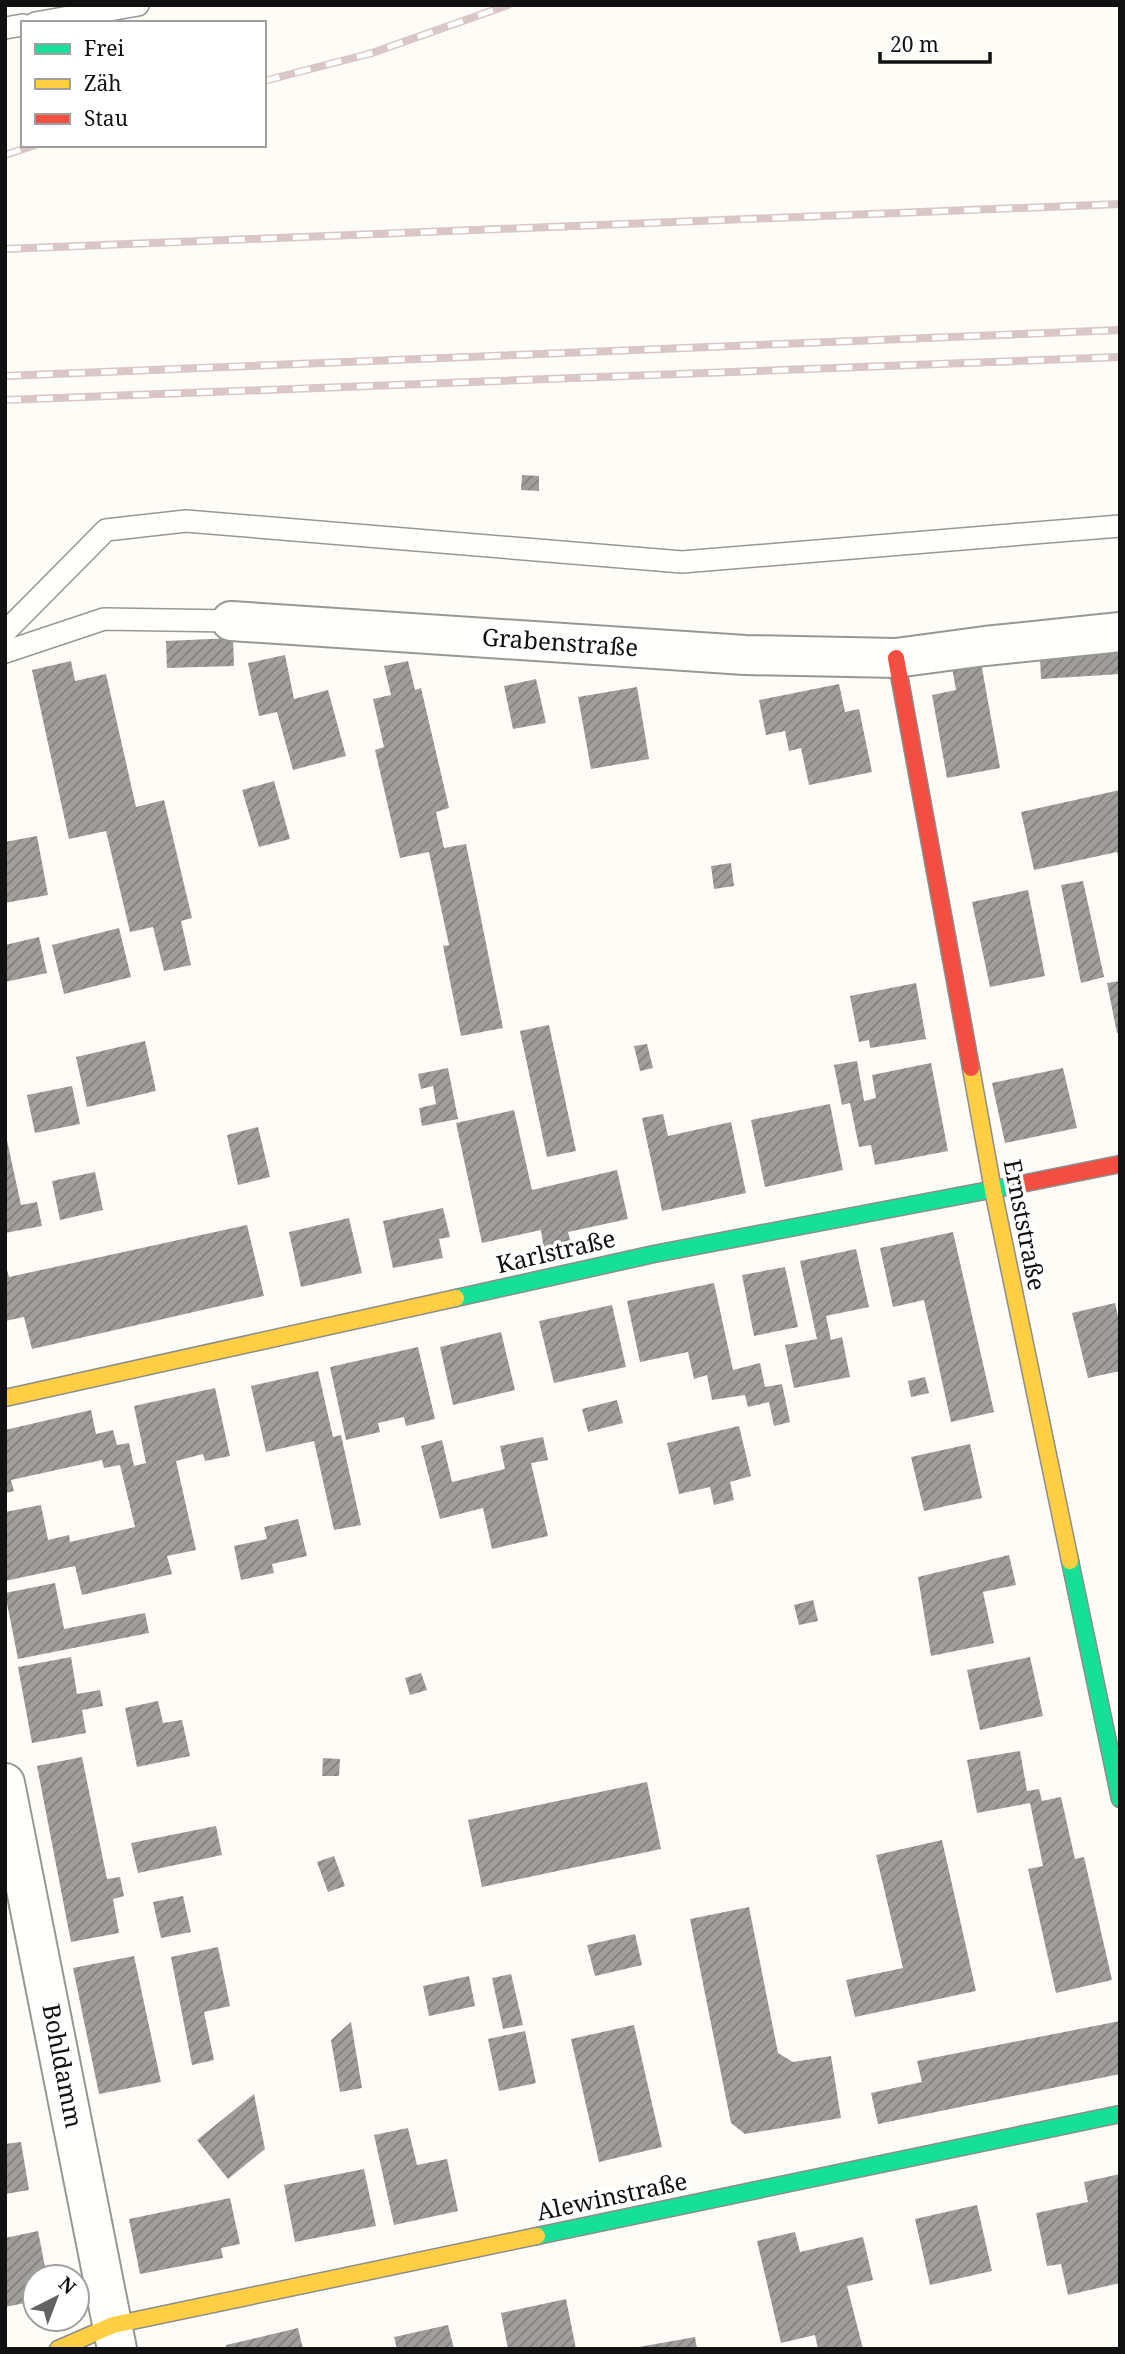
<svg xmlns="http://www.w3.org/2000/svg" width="1125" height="2354" viewBox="0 0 1125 2354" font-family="'Noto Serif',serif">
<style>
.building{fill:url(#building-hatch)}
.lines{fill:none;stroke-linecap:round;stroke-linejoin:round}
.lane-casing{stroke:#979795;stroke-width:24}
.street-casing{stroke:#979795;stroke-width:42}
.fast-casing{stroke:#8e8d8b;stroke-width:19}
.slow-casing{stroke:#8e8d8b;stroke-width:19}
.jam-casing{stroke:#8e8d8b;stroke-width:19}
.lane{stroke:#fffffe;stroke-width:21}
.street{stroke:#fffffe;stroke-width:38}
.fast{stroke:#16e098;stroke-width:16}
.slow{stroke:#ffcf43;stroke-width:16}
.jam{stroke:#f24e42;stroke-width:16}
.rail-casing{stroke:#d9c6c7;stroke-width:8}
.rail{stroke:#fff;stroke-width:5;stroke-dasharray:16;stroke-linecap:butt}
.labels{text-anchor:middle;stroke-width:7;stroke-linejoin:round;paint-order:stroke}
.street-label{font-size:24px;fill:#111;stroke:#fff}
</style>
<defs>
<pattern id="building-hatch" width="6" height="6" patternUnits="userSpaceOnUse" patternTransform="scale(1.75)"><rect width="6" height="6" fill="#a19f9c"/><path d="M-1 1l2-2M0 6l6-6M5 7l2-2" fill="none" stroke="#82807e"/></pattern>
</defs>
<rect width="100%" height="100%" fill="#fdfcf7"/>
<g class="building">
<path d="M522,475L539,476V491L521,490Z"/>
<path d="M1120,632V674L1041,679L1039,637Z"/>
<path d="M233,638L234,666L167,668L166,641Z"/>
<path d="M285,655L294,699L328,690L346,756L293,770L277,712L259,716L248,663Z"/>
<path d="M980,657L1000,768L947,778L932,695L956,690L951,662Z"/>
<path d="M71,661L75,681L106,674L136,807L164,800L192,918L181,921L191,965L164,971L153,927L130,932L106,831L69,839L32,670Z"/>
<path d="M408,661L415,690L421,688L449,808L436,812L444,848L466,844L503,1028L461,1036L443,946L449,945L429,852L400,858L375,750L384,747L373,699L391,695L384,666Z"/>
<path d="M536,679L546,723L513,729L504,686Z"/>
<path d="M839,684L845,712L859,709L872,772L809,785L801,748L789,751L785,731L766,735L759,700Z"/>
<path d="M637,687L649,759L591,769L578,697Z"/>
<path d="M274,781L290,839L259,847L242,790Z"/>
<path d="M1120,790V861L1117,852L1034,870L1021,812Z"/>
<path d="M37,836L48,895L5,903V842Z"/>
<path d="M731,863L734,886L714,889L711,866Z"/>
<path d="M1083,881L1104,977L1081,983L1061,885Z"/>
<path d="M1028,890L1045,976L990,987L972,902Z"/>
<path d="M119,928L131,977L64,994L52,945Z"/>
<path d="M39,937L47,973L5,982V945Z"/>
<path d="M1120,981V1033H1117L1107,983Z"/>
<path d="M916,983L926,1039L870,1048L869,1040L859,1042L850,996Z"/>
<path d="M549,1025L576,1151L547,1157L520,1031Z"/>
<path d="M145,1041L156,1091L87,1107L76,1057Z"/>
<path d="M647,1044L653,1068L640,1071L634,1046Z"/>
<path d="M857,1061L864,1101L876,1098L872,1075L931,1063L948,1151L875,1165L871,1145L859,1147L850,1103L842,1105L834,1065Z"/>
<path d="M448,1068L458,1119L422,1126L419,1108L436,1104L433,1086L421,1089L418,1074Z"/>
<path d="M1063,1068L1077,1128L1005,1143L992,1083Z"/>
<path d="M72,1086L80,1124L35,1133L27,1095Z"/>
<path d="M830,1104L843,1170L765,1187L751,1120Z"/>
<path d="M514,1110L532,1190L617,1170L628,1219L568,1232L571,1244L544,1250L541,1230L482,1243L456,1123Z"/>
<path d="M663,1114L668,1136L731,1122L746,1193L662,1211L642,1118Z"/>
<path d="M258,1127L270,1177L238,1185L227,1135Z"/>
<path d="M5,1131L21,1205L37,1202L42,1226L5,1233Z"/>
<path d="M95,1172L103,1210L60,1220L52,1181Z"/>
<path d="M443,1208L450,1237L439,1239L443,1258L393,1268L383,1221Z"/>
<path d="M349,1218L362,1273L301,1287L289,1232Z"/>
<path d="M247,1225L264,1296L32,1349L24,1317L5,1321V1263L9,1277Z"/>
<path d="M953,1232L994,1412L951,1422L924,1300L893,1307L880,1248Z"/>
<path d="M856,1249L869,1307L826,1316L831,1340L842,1337L850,1377L794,1388L785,1345L817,1339L800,1261Z"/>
<path d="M785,1267L798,1327L754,1336L742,1275Z"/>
<path d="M714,1283L733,1370L760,1363L765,1387L782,1384L790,1422L774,1426L769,1402L748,1407L745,1395L712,1400L707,1375L694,1379L688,1352L640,1362L627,1301Z"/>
<path d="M1115,1303L1120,1325V1371L1088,1378L1072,1313Z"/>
<path d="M612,1305L626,1367L554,1383L539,1321Z"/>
<path d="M501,1332L515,1390L453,1405L440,1347Z"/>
<path d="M418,1347L435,1419L406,1426L404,1417L378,1423L380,1432L346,1440L330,1367Z"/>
<path d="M318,1371L333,1437L341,1435L361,1525L334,1530L314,1441L266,1452L251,1386Z"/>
<path d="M925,1377L929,1393L911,1397L908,1381Z"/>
<path d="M215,1388L230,1456L205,1461L203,1454L176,1461L196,1550L167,1556L172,1574L82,1595L75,1566L5,1581V1512L41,1505L48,1540L69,1535L70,1542L135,1527L120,1465L104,1468L102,1460L11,1480L14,1491L5,1493V1430L91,1410L96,1434L113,1430L117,1445L129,1443L134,1466L146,1463L134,1406Z"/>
<path d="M617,1400L623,1423L588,1432L582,1409Z"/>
<path d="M739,1426L751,1476L730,1482L734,1500L714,1505L710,1487L679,1494L667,1443Z"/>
<path d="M543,1437L548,1460L531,1463L548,1536L492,1549L483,1508L440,1519L421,1446L442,1440L452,1482L505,1469L500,1446Z"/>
<path d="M970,1444L982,1498L924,1511L911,1457Z"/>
<path d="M298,1519L307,1556L272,1564L274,1573L241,1580L234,1546L267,1539L264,1527Z"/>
<path d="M1009,1555L1016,1585L983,1592L994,1643L931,1656L918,1577Z"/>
<path d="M55,1583L64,1629L145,1613L149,1633L18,1659L5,1593Z"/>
<path d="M813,1600L818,1621L799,1625L794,1605Z"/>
<path d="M71,1657L77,1694L100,1690L103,1706L82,1710L86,1733L32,1743L18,1667Z"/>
<path d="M1030,1657L1043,1716L980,1730L967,1670Z"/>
<path d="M421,1673L427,1690L410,1695L405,1678Z"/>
<path d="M158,1701L163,1723L182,1720L190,1756L137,1767L125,1708Z"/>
<path d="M1020,1751L1027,1791L1039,1789L1042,1801L1061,1797L1075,1859L1084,1857L1112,1980L1056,1993L1028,1869L1043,1866L1030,1803L977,1813L967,1760Z"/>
<path d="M82,1757L107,1879L120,1877L124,1896L113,1899L119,1933L71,1942L37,1766Z"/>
<path d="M323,1758L340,1759L339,1776H322Z"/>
<path d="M647,1782L661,1849L482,1887L468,1820Z"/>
<path d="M216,1826L222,1855L138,1873L131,1843Z"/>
<path d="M942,1840L976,1991L855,2017L846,1980L903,1968L876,1855Z"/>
<path d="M334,1856L345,1886L328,1892L317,1862Z"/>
<path d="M183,1896L191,1932L161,1938L153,1902Z"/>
<path d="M749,1907L778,2053L793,2062L831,2056L841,2118L745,2134L731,2123L690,1919Z"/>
<path d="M635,1934L642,1965L595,1976L587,1945Z"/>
<path d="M218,1947L230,2006L204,2012L214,2060L192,2065L171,1957Z"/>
<path d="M134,1956L161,2082L99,2094L73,1968Z"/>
<path d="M511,1974L523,2025L503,2029L492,1978Z"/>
<path d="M469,1976L475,2006L429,2016L423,1986Z"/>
<path d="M1120,2021V2074L878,2124L871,2093L922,2082L917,2061Z"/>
<path d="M351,2022L362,2088L340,2092L331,2040Z"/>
<path d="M634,2025L662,2147L599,2162L571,2039Z"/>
<path d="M525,2031L536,2083L499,2091L488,2039Z"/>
<path d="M254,2094L265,2149L228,2179L197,2140Z"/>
<path d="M408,2128L417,2165L447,2159L458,2211L394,2225L374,2135Z"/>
<path d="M21,2142L29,2190L5,2194V2144Z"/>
<path d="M364,2169L376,2226L295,2242L284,2185Z"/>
<path d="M1120,2174V2283L1068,2295L1061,2264L1047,2266L1036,2213L1088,2202L1084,2182Z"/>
<path d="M230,2198L240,2244L221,2248L223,2258L140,2274L129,2219Z"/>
<path d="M977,2205L992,2271L930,2285L915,2219Z"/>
<path d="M38,2231L47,2277H35V2301L5,2307V2238Z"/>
<path d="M795,2232L800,2252L863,2237L873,2280L847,2286L863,2349H818L815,2335L781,2343L757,2241Z"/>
<path d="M566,2299L576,2349H508L501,2313Z"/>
<path d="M448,2325L454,2349H397L394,2337Z"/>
<path d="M298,2328L303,2349H227L226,2345Z"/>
<path d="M695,2337L697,2349H639V2347Z"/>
</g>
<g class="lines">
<defs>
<g id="lane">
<path d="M35,23L138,5"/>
<path d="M5,28L23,25"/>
<path d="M5,632L106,530L186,521L682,562L1120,526"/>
<path d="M5,652L104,619L231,621"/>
</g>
<g id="street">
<path d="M231,621L745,655L896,658L985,646L1120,632"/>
<path d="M5,1783L117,2349"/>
</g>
<g id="fast">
<path d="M456,1298L654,1254L1021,1184"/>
<path d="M1070,1561L1120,1799"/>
<path d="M537,2236L1120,2114"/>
</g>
<g id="slow">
<path d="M971,1068L993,1190L1070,1561"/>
<path d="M5,1398L456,1298"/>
<path d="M58,2349L113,2325L537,2236"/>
</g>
<g id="jam">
<path d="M896,658L971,1068"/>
<path d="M1021,1184L1120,1164"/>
</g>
</defs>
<use href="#lane" class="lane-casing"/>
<use href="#street" class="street-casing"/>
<use href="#fast" class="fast-casing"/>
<use href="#slow" class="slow-casing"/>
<use href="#jam" class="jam-casing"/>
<use href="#lane" class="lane"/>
<use href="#street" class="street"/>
<use href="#fast" class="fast"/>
<use href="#slow" class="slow"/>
<use href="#jam" class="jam"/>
<defs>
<g id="rail">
<path d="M264,81L372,53L508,5"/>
<path d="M5,155L35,145"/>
<path d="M5,249L1120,204"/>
<path d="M5,376L1120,330"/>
<path d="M5,400L1120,357"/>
</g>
</defs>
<use href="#rail" class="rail-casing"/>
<use href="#rail" class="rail"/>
</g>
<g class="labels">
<g class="street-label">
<text transform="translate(560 643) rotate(4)" y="8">Grabenstraße</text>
<text transform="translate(1024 1225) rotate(79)" y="8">Ernststraße</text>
<text transform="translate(556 1252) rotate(-13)" y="8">Karlstraße</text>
<text transform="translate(62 2066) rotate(79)" y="8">Bohldamm</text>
<text transform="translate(612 2197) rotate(-12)" y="8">Alewinstraße</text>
</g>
</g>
<rect width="1125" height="2354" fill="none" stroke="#111111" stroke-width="14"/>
<rect x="21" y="21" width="245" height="126" fill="#ffffff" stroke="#a0a0a0" stroke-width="2"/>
<rect x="35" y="44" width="35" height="10" fill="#16e098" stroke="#a0a0a0" stroke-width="2"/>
<text x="84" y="56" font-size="21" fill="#111111">Frei</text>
<rect x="35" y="79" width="35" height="10" fill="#ffcf43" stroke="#a0a0a0" stroke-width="2"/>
<text x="84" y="91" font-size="21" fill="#111111">Zäh</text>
<rect x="35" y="114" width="35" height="10" fill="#f24e42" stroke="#a0a0a0" stroke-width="2"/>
<text x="84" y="126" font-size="21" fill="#111111">Stau</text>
<g transform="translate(56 2298) rotate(42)"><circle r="33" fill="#ffffff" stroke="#a0a0a0" stroke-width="2"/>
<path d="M0-5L12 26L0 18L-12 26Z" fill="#646362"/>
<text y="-10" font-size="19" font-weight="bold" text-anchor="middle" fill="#111111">N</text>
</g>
<path d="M880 52v10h110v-10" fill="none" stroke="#111111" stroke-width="3.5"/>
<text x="890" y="52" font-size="21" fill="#111111" stroke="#ffffff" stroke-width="5" paint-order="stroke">20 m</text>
</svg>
